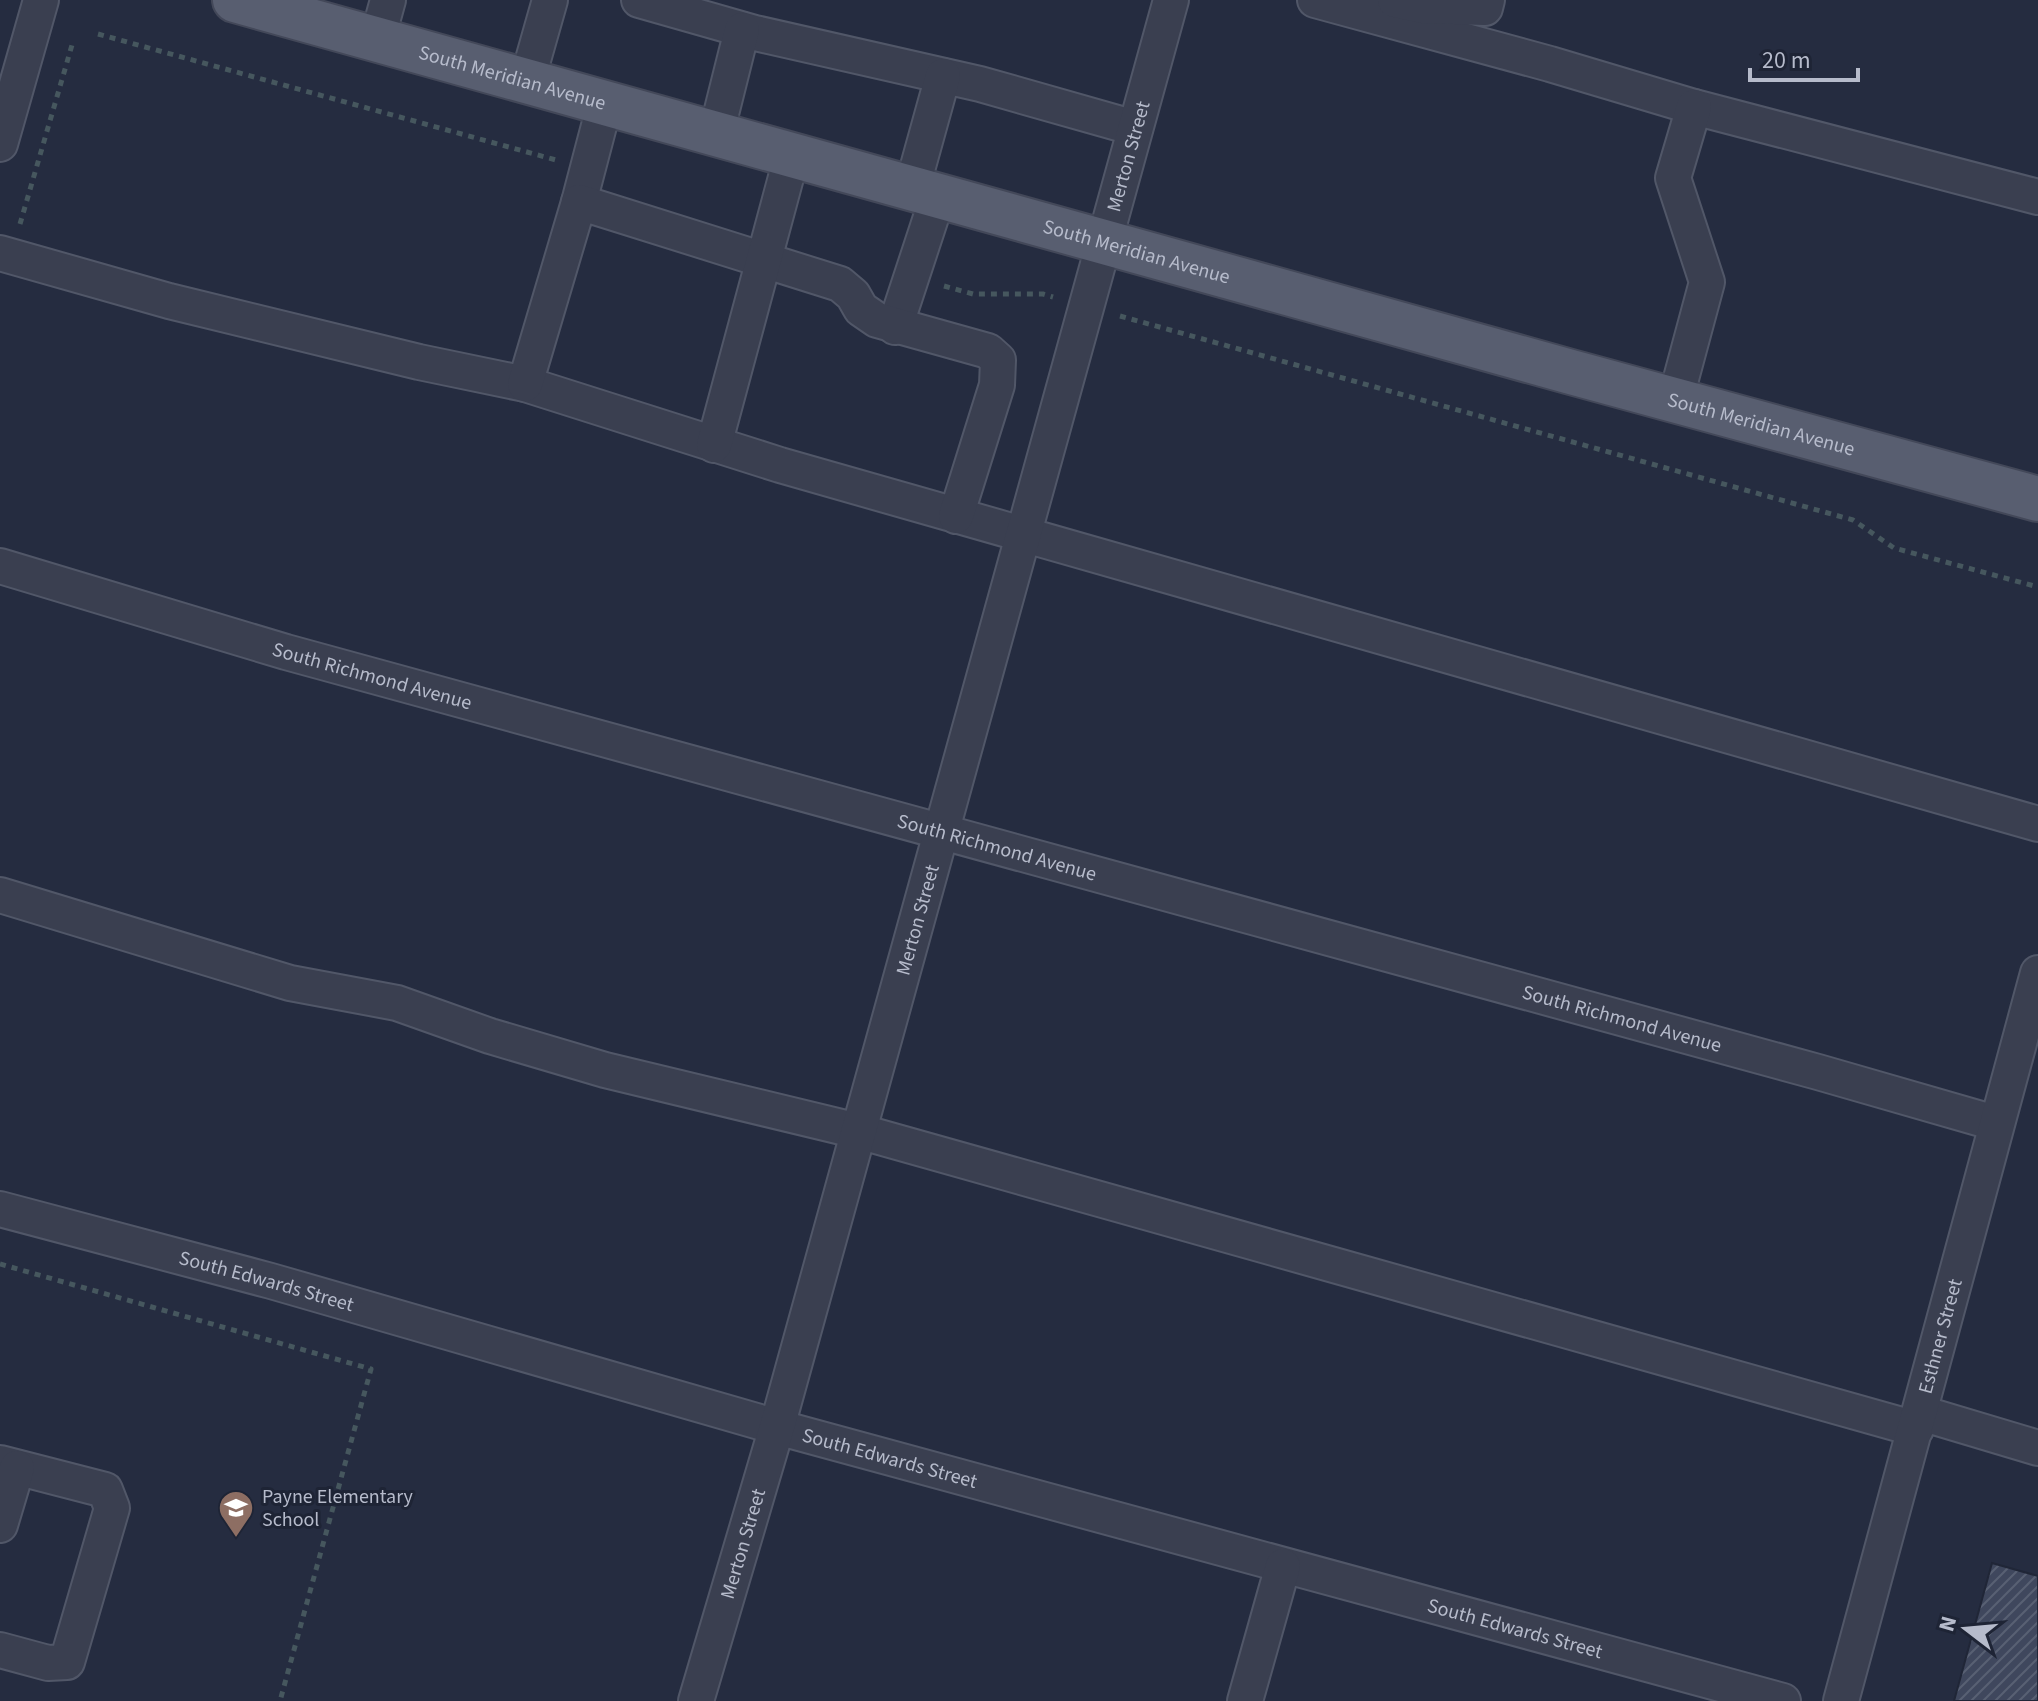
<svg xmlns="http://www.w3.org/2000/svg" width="2038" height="1701" viewBox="0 0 2038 1701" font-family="'Source Sans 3',sans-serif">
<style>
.building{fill:url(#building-hatch);stroke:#202637;stroke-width:2}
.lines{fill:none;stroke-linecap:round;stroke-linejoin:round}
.minor-casing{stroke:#515768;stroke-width:38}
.major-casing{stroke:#434859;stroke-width:48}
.path{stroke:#46575e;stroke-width:5;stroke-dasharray:6 6;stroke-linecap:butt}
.minor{stroke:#3a3f50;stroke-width:34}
.major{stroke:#585e70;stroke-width:44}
.labels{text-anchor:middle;stroke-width:6;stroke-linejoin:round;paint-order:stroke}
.street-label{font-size:20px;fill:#b6bbcb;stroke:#1e2435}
.poi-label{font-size:20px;fill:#b6bbcb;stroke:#1e2435;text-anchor:start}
</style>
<defs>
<pattern id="building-hatch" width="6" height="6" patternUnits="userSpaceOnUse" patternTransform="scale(2)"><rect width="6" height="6" fill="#3f475d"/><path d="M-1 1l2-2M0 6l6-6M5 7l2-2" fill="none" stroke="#586073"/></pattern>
</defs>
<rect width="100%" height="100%" fill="#252c40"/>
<path class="building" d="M1992,1563L2038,1576V1701H1954Z"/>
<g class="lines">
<defs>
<g id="minor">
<path d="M639,0L755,33L980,84L1135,128"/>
<path d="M1315,0L1550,64L1694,107L2038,197"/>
<path d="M1395,0L1422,6L1485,8L1487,0"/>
<path d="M377,40L388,0"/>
<path d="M527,81L550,0"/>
<path d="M716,134L742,30"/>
<path d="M0,144L41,0"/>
<path d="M912,188L943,76"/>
<path d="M579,202L605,103"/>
<path d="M0,253L169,301L419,362L525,384L780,465L2038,824"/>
<path d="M895,327L938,196"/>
<path d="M525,384L579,202L840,284L853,295L861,309L877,320L988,351L998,360L997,385L956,516"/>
<path d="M1675,401L1707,282L1673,178L1694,107"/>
<path d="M714,445L792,155"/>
<path id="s1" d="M0,566L286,652L1818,1072L1995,1123"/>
<path d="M0,895L290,983L397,1003L490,1036L605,1070L858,1131L1916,1429"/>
<path id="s2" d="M0,1209L271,1281L777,1427L1783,1701"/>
<path d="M1921,1413L2038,1448"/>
<path d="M0,1463L105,1490L112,1508L67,1662L48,1663L0,1650"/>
<path d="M0,1525L17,1468"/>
<path id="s3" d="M696,1701L777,1427L1171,0"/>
<path d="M1245,1701L1283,1566"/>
<path id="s4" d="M1841,1701L2038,973"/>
</g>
<g id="major">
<path id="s5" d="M235,0L1571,372L2038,499"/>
</g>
</defs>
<use href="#minor" class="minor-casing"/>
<use href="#major" class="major-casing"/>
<g class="path">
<path d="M98,34L556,160"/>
<path d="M20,224L72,45"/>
<path d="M944,286L973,294H1043L1053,297"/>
<path d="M1120,316L1853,520L1894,548L2038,587"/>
<path d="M0,1264L371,1369L280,1701"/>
</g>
<use href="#minor" class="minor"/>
<use href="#major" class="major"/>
</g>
<defs>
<symbol id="school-pin" viewBox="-11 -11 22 30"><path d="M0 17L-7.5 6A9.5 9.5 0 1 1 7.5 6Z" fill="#8d6e63" stroke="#1e2435"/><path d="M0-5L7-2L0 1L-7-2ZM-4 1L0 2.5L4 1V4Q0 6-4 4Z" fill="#fff"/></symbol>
</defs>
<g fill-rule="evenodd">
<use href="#school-pin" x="216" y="1488" width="40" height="54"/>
</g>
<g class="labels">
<g class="street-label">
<text dy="7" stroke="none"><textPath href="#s5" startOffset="288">South Meridian Avenue</textPath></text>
<text dy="7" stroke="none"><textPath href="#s3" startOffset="1604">Merton Street</textPath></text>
<text dy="7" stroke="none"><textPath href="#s5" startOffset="936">South Meridian Avenue</textPath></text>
<text dy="7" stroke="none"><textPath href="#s5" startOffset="1584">South Meridian Avenue</textPath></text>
<text dy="7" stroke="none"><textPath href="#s1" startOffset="388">South Richmond Avenue</textPath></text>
<text dy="7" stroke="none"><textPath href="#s1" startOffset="1036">South Richmond Avenue</textPath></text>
<text dy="7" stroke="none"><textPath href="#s3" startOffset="812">Merton Street</textPath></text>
<text dy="7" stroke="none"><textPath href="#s1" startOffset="1684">South Richmond Avenue</textPath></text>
<text dy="7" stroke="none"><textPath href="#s2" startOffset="276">South Edwards Street</textPath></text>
<text dy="7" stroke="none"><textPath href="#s4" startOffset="378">Esthner Street</textPath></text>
<text dy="7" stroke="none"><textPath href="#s2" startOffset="924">South Edwards Street</textPath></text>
<text dy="7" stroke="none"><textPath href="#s3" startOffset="164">Merton Street</textPath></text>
<text dy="7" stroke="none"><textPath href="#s2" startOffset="1572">South Edwards Street</textPath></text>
</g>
<g class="poi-label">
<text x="262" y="1503">Payne Elementary<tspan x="262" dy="23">School</tspan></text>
</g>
</g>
<g transform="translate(1966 1629) rotate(286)" stroke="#1e2435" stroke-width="6" paint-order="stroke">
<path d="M0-6L14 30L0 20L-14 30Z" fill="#b6bbcb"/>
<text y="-12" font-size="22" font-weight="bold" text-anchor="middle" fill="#b6bbcb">N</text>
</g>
<path d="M1750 68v12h108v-12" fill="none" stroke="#b6bbcb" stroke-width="4"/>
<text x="1762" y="68" font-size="24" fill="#b6bbcb" stroke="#1e2435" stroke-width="6" paint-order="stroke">20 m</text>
</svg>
